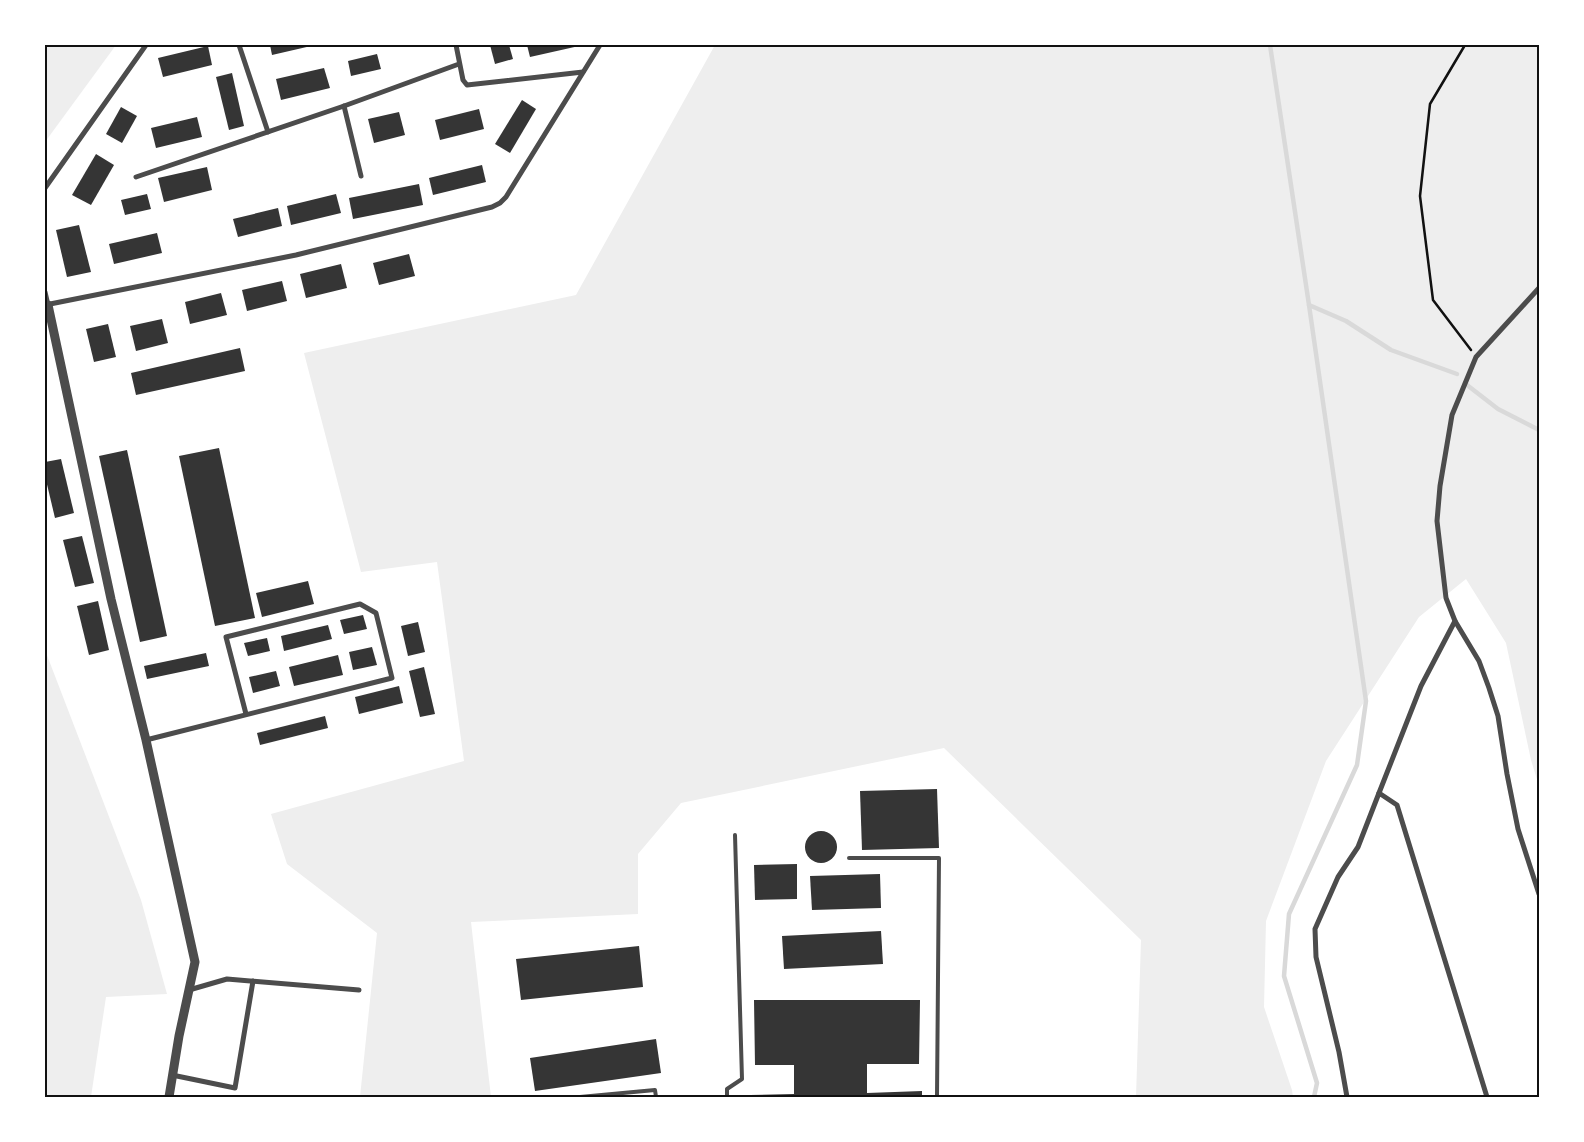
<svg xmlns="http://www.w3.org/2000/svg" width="1584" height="1142" viewBox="0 0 1584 1142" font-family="'Alegreya Sans',sans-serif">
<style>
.green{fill:#eee}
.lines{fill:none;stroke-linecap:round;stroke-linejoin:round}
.stream{stroke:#d9d9d9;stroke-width:4.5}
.building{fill:#353535}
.path{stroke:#111;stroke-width:2.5}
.service{stroke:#4c4c4c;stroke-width:4}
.minor{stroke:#4c4c4c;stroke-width:5}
.tertiary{stroke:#4c4c4c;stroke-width:9}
.neatline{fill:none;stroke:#111;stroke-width:2}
</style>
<rect width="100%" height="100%" fill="#fff"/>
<g class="green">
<path d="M45,45H116L45,142Z"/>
<path d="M715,45H1539V786L1531,760L1506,643L1466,579L1419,617L1326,761L1266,921L1264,1007L1292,1090L1293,1097H1136L1141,940L944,748L681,803L638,854V914L471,922L491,1097H360L377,933L287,864L271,814L464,761L437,562L361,572L304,353L576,295Z"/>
<path d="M45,650L141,900L167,994L106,997L91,1097H45Z"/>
</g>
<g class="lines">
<g class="stream">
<path d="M1270,45L1309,305L1366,701L1357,765L1289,914L1284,976L1317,1083L1314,1097"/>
<path d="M1309,305L1346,321L1391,350L1457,374"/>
<path d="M1467,385L1498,409L1539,430"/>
</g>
</g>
<g class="building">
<path d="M270,45H311V46L272,55Z"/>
<path d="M490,45H509L513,59L495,64Z"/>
<path d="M527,45H579V46L530,57Z"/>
<path d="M208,46L212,65L163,77L158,58Z"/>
<path d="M377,54L381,69L351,76L348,61Z"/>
<path d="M324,68L330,88L281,100L276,79Z"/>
<path d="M232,73L244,126L229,130L216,77Z"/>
<path d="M522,100L536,109L510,153L495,144Z"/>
<path d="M121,107L137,116L122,143L106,134Z"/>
<path d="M479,109L484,129L440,140L435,120Z"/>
<path d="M399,112L405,135L374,143L368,119Z"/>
<path d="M197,117L202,137L156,148L151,128Z"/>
<path d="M96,154L114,165L91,205L72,195Z"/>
<path d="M482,165L486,182L433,195L429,178Z"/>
<path d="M207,167L212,190L164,202L158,178Z"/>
<path d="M419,184L423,205L353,219L349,198Z"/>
<path d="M147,194L151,209L125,215L121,200Z"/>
<path d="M336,194L341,213L291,225L287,206Z"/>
<path d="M278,208L282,226L238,237L233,219Z"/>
<path d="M79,225L91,272L67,277L56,230Z"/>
<path d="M157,233L162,253L114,264L109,244Z"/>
<path d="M409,254L415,276L379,285L373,263Z"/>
<path d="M341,264L347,288L306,298L300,274Z"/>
<path d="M282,281L287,301L247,311L242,290Z"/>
<path d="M221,293L227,315L190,324L185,302Z"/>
<path d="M162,319L168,343L136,351L130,326Z"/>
<path d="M108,324L116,357L94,362L86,329Z"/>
<path d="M240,348L245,371L136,395L131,373Z"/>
<path d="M219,448L255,618L215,626L179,456Z"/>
<path d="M127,450L167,636L140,642L99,456Z"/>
<path d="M61,459L74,513L55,518L45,476V462Z"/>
<path d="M82,536L94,583L75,587L63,540Z"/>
<path d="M308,581L314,604L262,617L256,593Z"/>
<path d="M98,601L109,650L89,655L77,606Z"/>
<path d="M363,615L367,629L344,634L340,620Z"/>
<path d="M418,622L425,652L408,656L401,626Z"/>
<path d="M328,625L332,639L284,651L281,636Z"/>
<path d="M267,638L270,651L248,656L244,643Z"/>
<path d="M372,647L377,665L353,670L349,652Z"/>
<path d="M206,653L209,666L147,679L144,666Z"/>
<path d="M338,655L343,675L294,686L289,667Z"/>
<path d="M424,667L435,714L420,717L409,671Z"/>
<path d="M276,671L280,686L253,693L249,677Z"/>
<path d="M399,686L403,703L359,714L355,697Z"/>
<path d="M325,716L328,728L260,745L257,733Z"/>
<path d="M937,789L939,848L862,850L860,791Z"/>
<circle cx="821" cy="847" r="16"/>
<path d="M797,864V899L755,900L754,865Z"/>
<path d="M880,874L881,908L812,910L810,876Z"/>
<path d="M881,931L883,964L784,969L782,936Z"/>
<path d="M639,946L643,987L521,1000L516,959Z"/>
<path d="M754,1000H920L919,1064H867V1093L922,1091V1097H750V1095L794,1094V1065H755Z"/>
<path d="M656,1039L661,1073L535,1091L530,1058Z"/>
</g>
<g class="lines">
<path class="path" d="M1465,45L1430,104L1420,196L1433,300L1471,350"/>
<g class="service">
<path d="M849,858H939L937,1097"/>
<path d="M580,1097L655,1090L656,1097"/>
<path d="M727,1097V1089L742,1079L735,835"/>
</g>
<g class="minor">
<path d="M239,45L268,132"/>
<path d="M456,45L463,80L467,85L583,72"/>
<path d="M344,106L361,176"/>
<path d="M136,177L344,106L459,64"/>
<path d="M45,188L146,45"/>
<path d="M1539,288L1476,357L1452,415L1440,486L1437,521L1446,598L1455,621L1479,661L1489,688L1498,716L1507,774L1518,829L1539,894"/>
<path d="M45,292L48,305"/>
<path d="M45,305L296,255L492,207L500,203L506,197L600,45"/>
<path d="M146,740L392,678L376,613L360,604L226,637L246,714"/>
<path d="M1379,793L1421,686L1455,621"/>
<path d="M189,990L227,979L359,990"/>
<path d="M172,1075L235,1088L253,981"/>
<path d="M1347,1097L1339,1052L1316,957L1315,929L1338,877L1358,847L1379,793L1397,805L1487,1097"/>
</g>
<path class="tertiary" d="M48,305L111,599L146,740L195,962L179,1036L169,1097"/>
</g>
<rect width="1584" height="1142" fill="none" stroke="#ffffff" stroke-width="92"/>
<rect x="46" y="46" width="1492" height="1050" class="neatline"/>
</svg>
